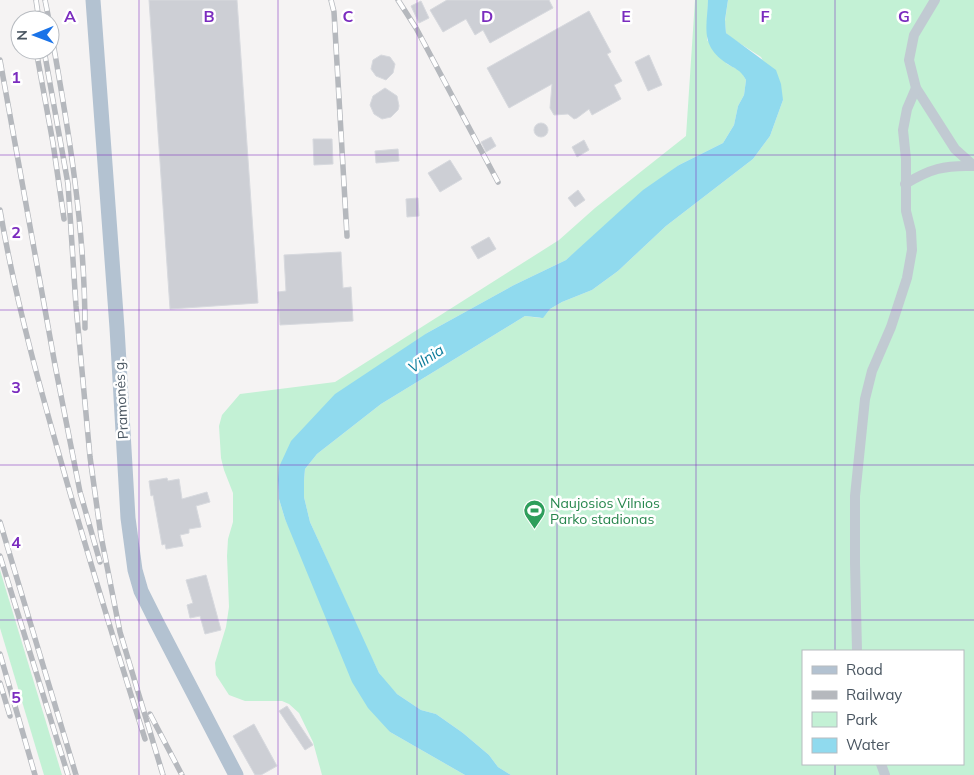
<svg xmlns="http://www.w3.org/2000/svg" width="974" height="775" viewBox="0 0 974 775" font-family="Mulish,sans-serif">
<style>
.green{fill:#c3f1d5;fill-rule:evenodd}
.water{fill:#90daee}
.building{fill:#cdcfd5;stroke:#d7d9de}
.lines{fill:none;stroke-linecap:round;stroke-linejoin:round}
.minor{stroke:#c1cad2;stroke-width:10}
.primary{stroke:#b3c2d1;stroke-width:15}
.rail-casing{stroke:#b5b8bd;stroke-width:5.5}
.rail{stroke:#fff;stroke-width:4;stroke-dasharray:11;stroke-linecap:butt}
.grid{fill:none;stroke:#7b2cbf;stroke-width:1;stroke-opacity:0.55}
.labels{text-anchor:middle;stroke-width:5;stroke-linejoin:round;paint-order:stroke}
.street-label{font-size:14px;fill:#4a5661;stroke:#fff}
.leisure-label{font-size:14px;fill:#27864d;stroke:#fff;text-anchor:start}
.water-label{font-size:15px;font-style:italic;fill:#0c7c9b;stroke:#fff}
.grid-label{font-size:16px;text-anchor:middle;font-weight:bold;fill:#7b2cbf;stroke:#fff;stroke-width:5;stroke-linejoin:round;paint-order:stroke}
</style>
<rect width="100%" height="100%" fill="#f5f3f3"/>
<g class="green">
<path d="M695,0H708L707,40L727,64L741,71L746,80L744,95L738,106L734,125L723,143L679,165L566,260L514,285L427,333L278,480L279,499L285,519L390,732L465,775H322L313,742L299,713L289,704L282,701H245L229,695L216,675L215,663L226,627L229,607L227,556L228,539L233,522V493L224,470L221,458L219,426L222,415L240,394L335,382L559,240L595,208L686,136Z"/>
<path d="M728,0H974V775H511L498,767L489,755L463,733L436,714L421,710L397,694L385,682L379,673L364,642L310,522L304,497V481L305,469L317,454L381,404L525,316L540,318L546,314L550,309L562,302L592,290L618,271L666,226L753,159L770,136L783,100L761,57L733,39L726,33L725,21ZM803,651H963V764H803Z"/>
<path d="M0,570L62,775H44L0,628Z"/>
</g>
<path class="water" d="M708,0H728L725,20L726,33L776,70L781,84L783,100L770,136L753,159L666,226L618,271L592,290L562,302L550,309L543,318L525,316L381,404L317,454L305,469L304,481V497L310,522L379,673L397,694L421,710L436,714L463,733L489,755L498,767L511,775H465L390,732L368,708L352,682L285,519L279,499L278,480L279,467L291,441L335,394L427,333L514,285L566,260L643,190L679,165L723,143L734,125L738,106L744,95L746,80C740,69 735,69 726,63C700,45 707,28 708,0Z"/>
<g class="building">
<path d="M149,0H237L258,303L170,309Z"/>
<path d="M447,0H549L553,8L490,43L483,30L475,35L466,19L443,32L430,10Z"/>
<path d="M421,1L429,18L419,23L411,6Z"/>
<path d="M589,11L611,52L607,54L622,81L614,85L621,99L592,115L589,109L577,118L574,119L568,114L554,115L550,108L552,84L509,108L487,68Z"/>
<path d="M381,55L390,57L395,64L393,73L386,80L376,76L371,69L373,60Z"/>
<path d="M649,55L662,85L648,91L635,62Z"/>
<path d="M385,88L397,96L399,106L398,110L391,117L382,119L374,114L370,105L373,96Z"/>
<circle cx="541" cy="130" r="7"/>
<path d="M491,137L496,146L486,152L481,142Z"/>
<path d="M313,139H332L333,164L314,165Z"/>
<path d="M584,140L589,150L577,157L572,147Z"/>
<path d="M398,149L399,161L376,163L375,151Z"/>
<path d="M450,160L462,179L440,192L428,173Z"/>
<path d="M578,190L585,200L575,207L568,198Z"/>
<path d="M418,198L419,216L407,217L406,199Z"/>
<path d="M489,237L496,249L478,259L471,247Z"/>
<path d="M341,252L343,288L351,287L353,321L280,325L278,292L286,291L284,255Z"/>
<path d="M167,478L168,481L179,479L182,499L207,492L210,502L196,506L201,527L189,529V533L180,535L183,546L166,549L165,544L162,545L153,495L151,496L149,481Z"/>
<path d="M206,575L221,630L205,634L200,616L190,618L187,605L193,603L186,580Z"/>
<path d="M287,706L313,745L305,750L279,711Z"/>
<path d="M254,724L277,766L261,775H255L233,736Z"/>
</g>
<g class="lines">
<g class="minor">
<path d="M935,0L914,35L909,60L916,88L955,149L974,166"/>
<path d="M905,184C930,169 944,165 973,166"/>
<path d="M857,651L855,563V496L865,399L872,371L891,327L907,278L912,250L911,231L906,211V159L903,130L907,109L916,88"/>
<path d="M881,764L885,775"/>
</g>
<path class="primary" d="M93,0L117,328L128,518L135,570L141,591L156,621L236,775"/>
<defs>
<g id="rail">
<path d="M36,0L39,20"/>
<path d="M45,0L49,20"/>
<path d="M331,0L334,12L347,236"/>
<path d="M398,0L416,28L498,182"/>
<path d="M30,15L31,20"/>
<path d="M50,26C68,126 85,226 85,328"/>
<path d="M36,50L53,143L64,219"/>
<path d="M44,50L68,184L76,306L90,457L101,536L120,632L163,775"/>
<path d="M0,60L55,365L80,492L100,562"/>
<path d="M0,210C16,304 42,395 68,486C93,571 118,655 145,739"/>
<path d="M0,522L76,775"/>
<path d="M0,556L68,775"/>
<path d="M0,654L35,775"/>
<path d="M0,683L10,716"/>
<path d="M150,714L182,775"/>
</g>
</defs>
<use href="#rail" class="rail-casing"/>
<use href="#rail" class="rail"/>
</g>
<path class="grid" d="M139,0V775M278,0V775M417,0V775M557,0V775M696,0V775M835,0V651M0,155H974M0,310H974M0,465H974M0,620H974M835,764V775"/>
<defs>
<symbol id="stadium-pin" viewBox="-11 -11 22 30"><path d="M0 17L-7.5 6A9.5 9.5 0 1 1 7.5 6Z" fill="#2e9e5b" stroke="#fff"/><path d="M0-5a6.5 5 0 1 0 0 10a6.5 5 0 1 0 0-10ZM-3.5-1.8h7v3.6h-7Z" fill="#fff"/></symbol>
</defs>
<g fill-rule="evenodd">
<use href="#stadium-pin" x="522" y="498" width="25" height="34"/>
</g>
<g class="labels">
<g class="street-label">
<text transform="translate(121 399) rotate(-93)" y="5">Pramonės g.</text>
</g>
<g class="leisure-label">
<text x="550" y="508">Naujosios Vilnios<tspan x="550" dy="16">Parko stadionas</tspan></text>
</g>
<g class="water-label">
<text transform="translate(426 359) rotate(-33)" y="5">Vilnia</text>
</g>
</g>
<g class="grid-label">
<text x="70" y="22">A</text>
<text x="209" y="22">B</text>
<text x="348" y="22">C</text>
<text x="487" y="22">D</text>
<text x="626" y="22">E</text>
<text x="765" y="22">F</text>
<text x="904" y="22">G</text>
<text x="16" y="83">1</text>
<text x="16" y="238">2</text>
<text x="16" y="393">3</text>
<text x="16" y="548">4</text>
<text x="16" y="703">5</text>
</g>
<rect x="802" y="650" width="162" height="115" fill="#ffffff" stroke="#b7bbc0"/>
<rect x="812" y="666" width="25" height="8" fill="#b3c2d1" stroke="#b7bbc0"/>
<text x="846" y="675" font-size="15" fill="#4a5661">Road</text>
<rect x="812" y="691" width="25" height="8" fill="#b5b8bd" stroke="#b7bbc0"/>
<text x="846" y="700" font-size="15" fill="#4a5661">Railway</text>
<rect x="812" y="712" width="25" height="15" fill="#c3f1d5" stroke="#b7bbc0"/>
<text x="846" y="725" font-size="15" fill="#4a5661">Park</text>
<rect x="812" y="738" width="25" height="15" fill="#90daee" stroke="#b7bbc0"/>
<text x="846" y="750" font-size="15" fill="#4a5661">Water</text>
<g transform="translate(35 35) rotate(269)"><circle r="24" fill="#ffffff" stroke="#b7bbc0"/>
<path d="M0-4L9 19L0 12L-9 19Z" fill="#1a73e8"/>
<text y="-8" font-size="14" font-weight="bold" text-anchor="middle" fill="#4a5661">N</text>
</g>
</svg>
